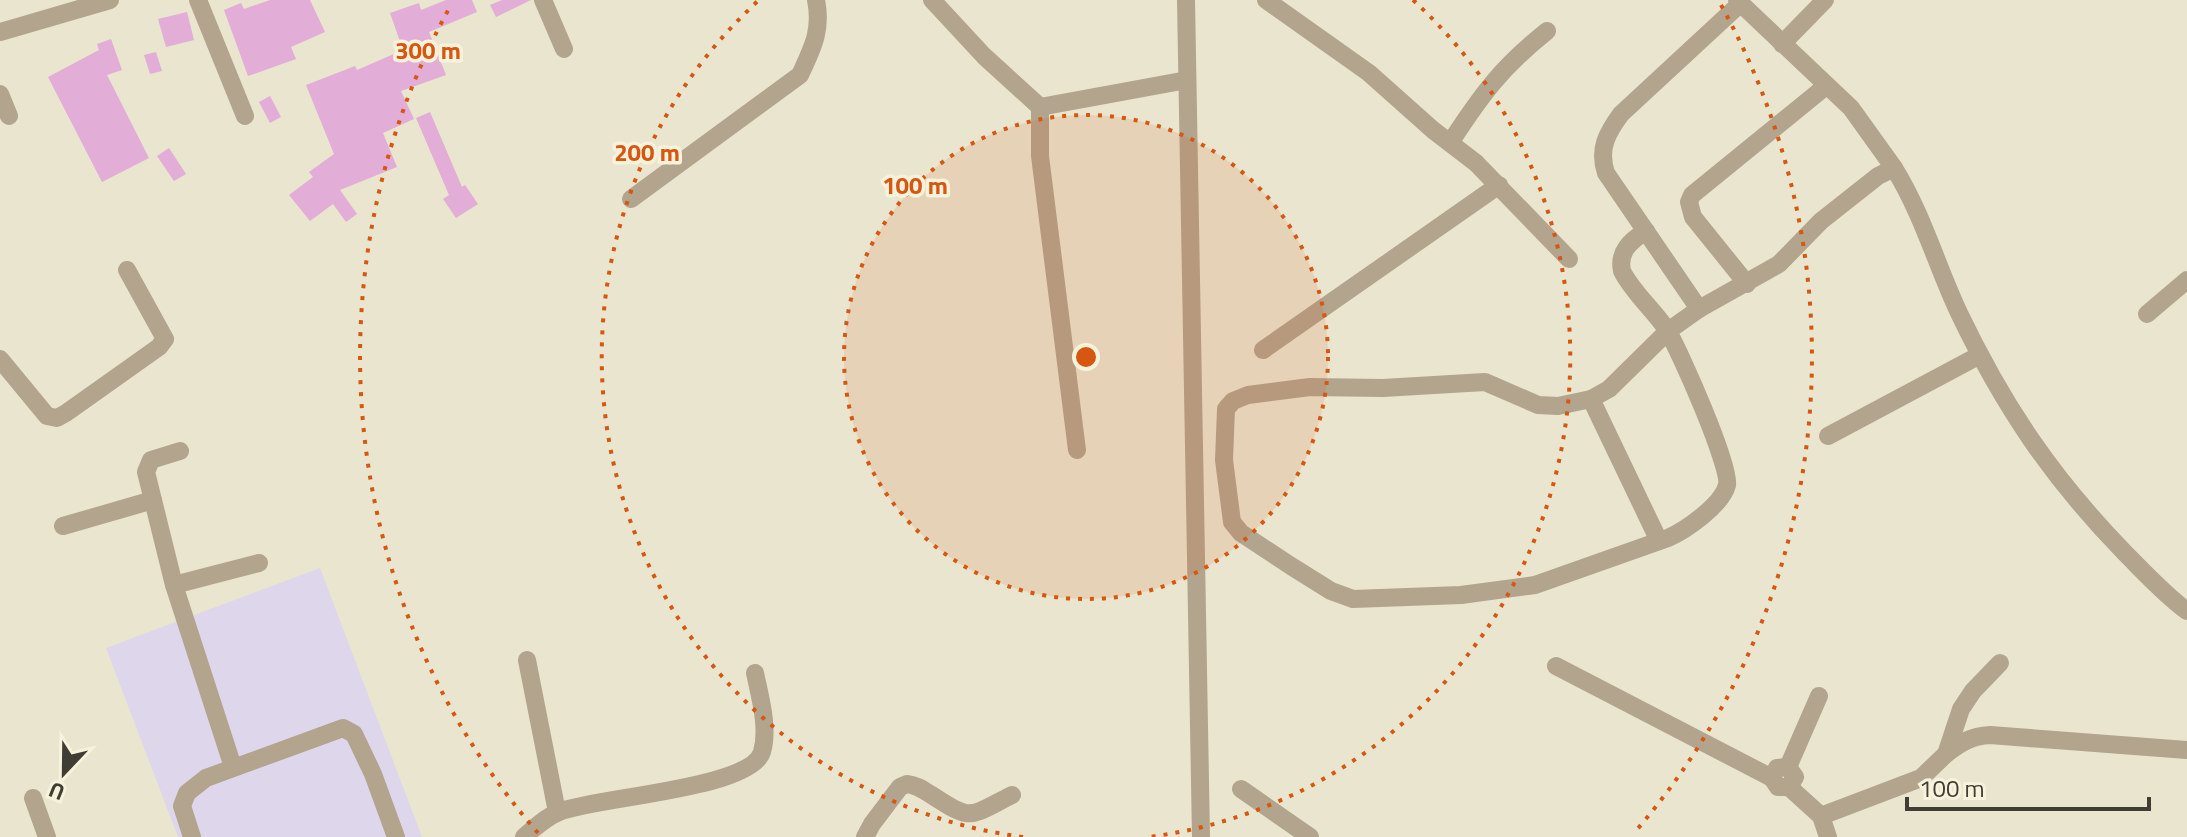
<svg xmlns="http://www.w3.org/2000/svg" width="2187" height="837" viewBox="0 0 2187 837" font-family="'Titillium Web',sans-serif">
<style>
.industrial{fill:#ded6eb}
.building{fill:#e2add6}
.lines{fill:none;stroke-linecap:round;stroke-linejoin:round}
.minor{stroke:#b3a48d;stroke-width:18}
.ring{fill:none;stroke:#d75610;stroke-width:4;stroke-dasharray:4 8}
.centre{fill:#d75610;stroke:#f6f2dc;stroke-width:4}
.ring-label{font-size:24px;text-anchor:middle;font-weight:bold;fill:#d75610;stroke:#f6f2dc;stroke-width:7;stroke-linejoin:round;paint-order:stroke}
</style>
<rect width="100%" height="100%" fill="#e9e5cf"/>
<path class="industrial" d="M320,568L422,837H178L106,648Z"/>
<g class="building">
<path d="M270,0H310L325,32L291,47L296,59L248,76L224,10L241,3L244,9Z"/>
<path d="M446,0H472L477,12L429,32L446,75L401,91L414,119L383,133L397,167L340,190L357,214L346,222L333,204L310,221L289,195L313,177L309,172L334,154L306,85L355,66L357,70L403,50L390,13L419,3L421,10Z"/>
<path d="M502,0H531L496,17L490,5Z"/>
<path d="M187,12L194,40L166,47L158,19Z"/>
<path d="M111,39L122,70L107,75L149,158L102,182L48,77L99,50L97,44Z"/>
<path d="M156,52L162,71L150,74L144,55Z"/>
<path d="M270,96L281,117L270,123L259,102Z"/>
<path d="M430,112L462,187L465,185L478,204L456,218L443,199L449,195L416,118Z"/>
<path d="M169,148L186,174L174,181L157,156Z"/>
</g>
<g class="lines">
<g class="minor">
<path d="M198,0L245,116"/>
<path d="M543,0L564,49"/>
<path d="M932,0L984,56L1040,107V156L1077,450"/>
<path d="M1186,0L1201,837"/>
<path d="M1266,0L1369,73L1433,130L1476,163L1569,259"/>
<path d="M1737,0L1851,108L1894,168"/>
<path d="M0,32L110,0"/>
<path d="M1782,44L1825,0"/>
<path d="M0,94L9,116"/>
<path d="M1040,107L1187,80"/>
<path d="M1450,143C1482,94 1501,68 1547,31"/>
<path d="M631,199L800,75C813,47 822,30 816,0"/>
<path d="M1646,231C1630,241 1618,252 1622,271C1633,293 1654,310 1667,330C1679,349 1731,467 1727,485C1722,505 1686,530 1668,538L1535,585L1461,595L1353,599L1331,591L1291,566L1241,533L1232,522L1224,460L1226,409L1233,401L1248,395L1310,387L1383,388L1485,382L1538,405L1558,406L1591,399L1609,389L1668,331L1699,309L1779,264L1821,221L1878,176L1894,168C1923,215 1936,264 1959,313C2004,407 2052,478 2125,553C2145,573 2164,594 2187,611"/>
<path d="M1747,284L1693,217L1689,202L1692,195L1826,86"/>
<path d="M1699,309L1606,173C1598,149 1607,133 1621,114L1741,3"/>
<path d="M2147,314L2187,280"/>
<path d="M1263,350L1499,185"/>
<path d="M0,359L47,416L57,418L66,413L159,347L165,339L127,270"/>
<path d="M1591,399L1659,541"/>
<path d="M1828,436L1980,355"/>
<path d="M63,526L153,500"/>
<path d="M174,585L146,472L151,460L180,451"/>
<path d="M527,660L557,812"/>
<path d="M1556,666L1772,778"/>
<path d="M1946,754C1960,743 1971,736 1990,735L2187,750"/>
<path d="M233,767L174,585L259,563"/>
<path d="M1788,767L1819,696"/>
<path d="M1788,767L1795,777L1789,787H1778L1772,778L1777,768Z"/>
<path d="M1789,787L1821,816L1828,837"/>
<path d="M1241,789L1310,837"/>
<path d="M33,798L47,837"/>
<path d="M1821,816L1921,778L1946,754L1961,709L1973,691L2000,663"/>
<path d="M192,837L182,806L187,793L206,778L343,728L354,734L373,774L396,837"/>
<path d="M524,837C534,828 546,817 559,812C596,797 751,789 762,752C769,728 760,697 755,673"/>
<path d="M865,837L872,824L900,787L907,784C916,785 922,789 930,794C973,822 968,817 1012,795"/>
</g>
</g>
<circle cx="1086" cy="357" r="242" fill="#d75610" fill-opacity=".12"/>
<g class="ring">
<circle cx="1086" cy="357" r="242"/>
<path d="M1023 837A484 484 0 0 1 759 0M1413 0A484 484 0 0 1 1149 837"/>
<path d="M538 833A726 726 0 0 1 451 5M1721 5A726 726 0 0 1 1634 833"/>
</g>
<circle cx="1086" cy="357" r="12" class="centre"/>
<g class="ring-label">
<text x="428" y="59">300 m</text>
<text x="647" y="161">200 m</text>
<text x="915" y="194">100 m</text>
</g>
<g transform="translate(64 773) rotate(202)" stroke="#f6f2dc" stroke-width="6" paint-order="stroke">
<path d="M0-6L14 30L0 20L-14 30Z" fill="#3f3d34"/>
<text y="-12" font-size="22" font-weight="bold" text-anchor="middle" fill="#3f3d34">U</text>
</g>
<path d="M1907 797v12h242v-12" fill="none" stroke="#3f3d34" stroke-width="4"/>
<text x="1919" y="797" font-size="24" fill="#3f3d34" stroke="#f6f2dc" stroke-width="6" paint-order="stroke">100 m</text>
</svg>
